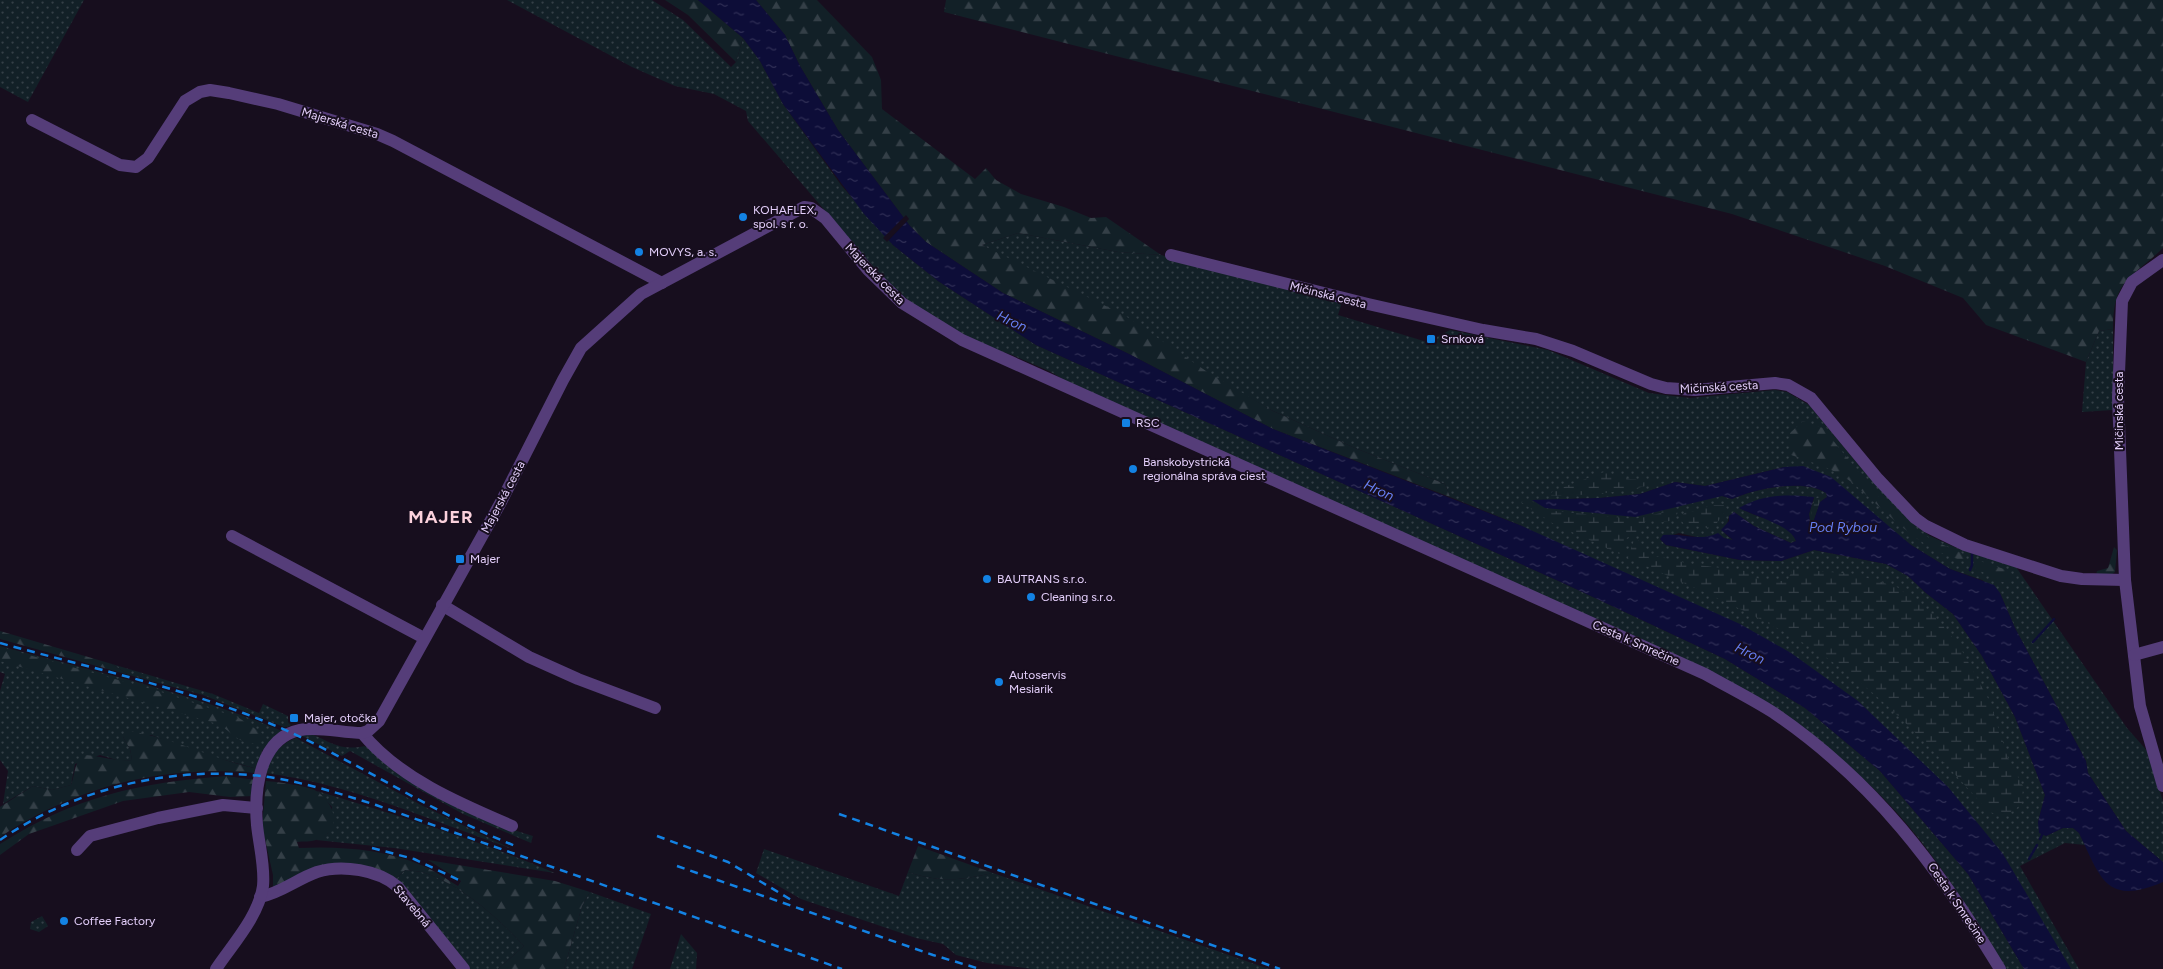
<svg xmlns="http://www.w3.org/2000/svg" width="2163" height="969" viewBox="0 0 2163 969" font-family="Figtree,sans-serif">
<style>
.grass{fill:url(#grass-dots)}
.forest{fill:url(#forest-firs)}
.wetland{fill:url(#wetland-marsh)}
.water{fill:url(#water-ripples)}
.pier{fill:#170e1e}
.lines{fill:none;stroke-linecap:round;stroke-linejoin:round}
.stream{stroke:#0d0d38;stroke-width:2.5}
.minor{stroke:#553d79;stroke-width:12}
.rail{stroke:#1382e3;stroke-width:2.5;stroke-dasharray:8 6;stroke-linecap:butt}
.poi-dot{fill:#1382e3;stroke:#170e1e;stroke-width:2}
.labels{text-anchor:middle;stroke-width:4;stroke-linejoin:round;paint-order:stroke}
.street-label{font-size:12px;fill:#e4cffb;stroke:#170e1e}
.poi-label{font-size:12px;fill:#e4cffb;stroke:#170e1e;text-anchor:start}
.water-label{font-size:14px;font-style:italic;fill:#667ef2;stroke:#170e1e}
.district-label{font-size:18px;font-weight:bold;letter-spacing:1px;fill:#fbd1dc;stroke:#170e1e}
</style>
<defs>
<pattern id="grass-dots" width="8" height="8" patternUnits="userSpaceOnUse" patternTransform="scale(1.25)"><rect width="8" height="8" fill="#122027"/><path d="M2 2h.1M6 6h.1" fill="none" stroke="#343f47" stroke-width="1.8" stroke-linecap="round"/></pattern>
<pattern id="forest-firs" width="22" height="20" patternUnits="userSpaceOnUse" patternTransform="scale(1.25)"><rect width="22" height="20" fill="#122027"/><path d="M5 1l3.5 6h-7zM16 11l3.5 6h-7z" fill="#343f47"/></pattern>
<pattern id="wetland-marsh" width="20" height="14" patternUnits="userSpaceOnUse" patternTransform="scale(1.25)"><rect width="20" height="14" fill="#122027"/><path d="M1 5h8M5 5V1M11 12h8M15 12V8" fill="none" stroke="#343f47"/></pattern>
<pattern id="water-ripples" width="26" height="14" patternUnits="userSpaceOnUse" patternTransform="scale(1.25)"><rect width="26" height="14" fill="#0d0d38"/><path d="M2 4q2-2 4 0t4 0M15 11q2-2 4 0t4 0" fill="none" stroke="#302f56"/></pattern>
</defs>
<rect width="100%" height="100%" fill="#170e1e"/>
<g class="grass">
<path d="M0,0H84L28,102L0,87Z"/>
<path d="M507,0H652L683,20L731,67L736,62L743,38L760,61L783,104L841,185L893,245L938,281L1036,345L1563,583L1725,659L1805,708L1880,771L1968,874L2024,969H2004C1969,908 1931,846 1881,796C1848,763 1811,737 1775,708L1089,394L1049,371L1012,355L979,344L922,311L887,283L748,121L746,111L714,94L675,86L632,67Z"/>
<path d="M1018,233L1118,252L1161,255L1342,302L1338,315L1427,342L1450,330L1548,350L1649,393L1690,398L1775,390L1787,392L1809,405L1862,469L1912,523L1930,536L1959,549L2016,567L2127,728L2149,753L2163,802V862L2126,831L2088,773L2086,761L2015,628L2000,593L1982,580L1950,569L1911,545L1881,521L1784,467L1705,486L1675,482L1640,494L1600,498L1534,500L1722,496L1732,499C1755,489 1805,478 1826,493L1827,497L1820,502L1813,523L1810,522L1809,514L1814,498L1740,508C1756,518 1789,522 1796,541L1791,543L1754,526L1734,512L1729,516L1725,534L1733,540L1705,539L1679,533L1660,539L1666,545L1740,560L1781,561L1814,550L1886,564L1908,576L1926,593L1953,614L1982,656L2015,717L2045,795L2038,822L2046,836L2063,828H2073L2079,833L2085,845L2065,843L2020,866L2079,969H2071L1948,787L1522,526L1450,497L1445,484L1355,448L1273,411L982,245Z"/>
<path d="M2113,329V410L2082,412L2086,362L2099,331Z"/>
<path d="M0,646C94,671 191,693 282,731L262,751L258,769L206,755L151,735L123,737L130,749L132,760L120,761L100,755L75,764L71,785L52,790L33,786L3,804L8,771L0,760V691L5,674L0,672Z"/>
<path d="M112,664L213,694L259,713L263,704L292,718L290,726L284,727L203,695L129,675Z"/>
<path d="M311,734C333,743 340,751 365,746L440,796L501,826L533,836L531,843L463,814L350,751L342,756L300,735Z"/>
<path d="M296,738L423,806L512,849C436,822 344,782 264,773C269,758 280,743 296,738Z"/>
<path d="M317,791C397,815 478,840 555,873L394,848L316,840L328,833L332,807Z"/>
<path d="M764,849L899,896L908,872C940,883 962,880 993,873L1269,969H1032L987,963L956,955L943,944L916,938L801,899L756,873Z"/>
<path d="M405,870C413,871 421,871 428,874C465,888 498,918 524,946L498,969H469L396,879Z"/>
<path d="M590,892L651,914L632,969H564L582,906Z"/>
<path d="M42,916L48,926L39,932L30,929L31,922Z"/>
<path d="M681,934L697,953L696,969H670Z"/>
</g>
<g class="forest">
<path d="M665,0H698L743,38L736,62L688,15Z"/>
<path d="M756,0H817L872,57L881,80L882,109L975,179L986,168L996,180L1021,194L1064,207L1091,218L1106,217L1161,255L1118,252L1018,233L982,245L1124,315L1206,371L1273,411L1355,448L1445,484L1450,497L1273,429L1129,354L1003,293L926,242L910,226L838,130L800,66L785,35Z"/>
<path d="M946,0H2163V248C2131,279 2113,279 2113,329L2099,331L2086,362L1986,325L1963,298L1885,266L1732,214L944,12Z"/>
<path d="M1803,421L1823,428L1877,495L1911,526L1934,541L1962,553L1966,561C1919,552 1886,510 1850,481C1833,468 1811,462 1791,455L1790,433Z"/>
<path d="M2114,547L2117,550L2115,572L2111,575H2096L2097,571L2108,568Z"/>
<path d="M1980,561L2004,569L2012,575L2009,583C1998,583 1987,573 1976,569L1974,564Z"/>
<path d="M0,631L112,664L129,675L0,639Z"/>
<path d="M0,647L158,691L239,718L263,734L261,742C244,748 233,735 221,725L0,661Z"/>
<path d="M130,731C174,738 214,760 258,769L257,773C163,765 79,785 0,837V807L33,786L52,790L71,785C75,774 74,765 82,755C99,755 115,762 132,760L130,749L123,737Z"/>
<path d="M226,776L256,780L254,796L230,797L189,792L123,801L29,834L0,855V844C76,796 138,783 226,776Z"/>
<path d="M266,781C277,782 311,786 318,792C336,806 343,831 316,840C311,842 303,841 297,842L299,848C338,846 384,849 421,865C434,870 446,879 458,886L461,881L428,860L555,881L590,892L582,906L564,969H498L524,946C498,918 465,888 428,874C421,871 413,871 405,870L396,879L360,868L273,887V875L262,826Z"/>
<path d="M918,846L993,873C962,880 940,883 908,872Z"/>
</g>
<g class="wetland">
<path d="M1604,472L1630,479L1664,481C1626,493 1589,495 1549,496L1553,491Z"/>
<path d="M1823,496L1813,520L1811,514L1815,499Z"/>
<path d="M1525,500L1532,501L1544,510L1634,519L1679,509L1675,520L1658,523L1653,520L1646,521L1637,532L1625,539L1624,556L1550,522L1521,502Z"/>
<path d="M1709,505H1724L1727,509L1714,527C1703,529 1695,525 1684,524L1680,519C1685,509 1690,511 1700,512Z"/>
<path d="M1634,540H1639V545L1650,557H1661L1690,564L1745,571L1762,581H1787L1793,569L1854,574L1897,587L1933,614L1960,647L1990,702L2008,758L2023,786L2022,803C2010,815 2005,817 1989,812C1939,756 1887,698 1824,656C1763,616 1694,588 1628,558Z"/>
</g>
<g class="water">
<path d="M698,0H756L785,35L800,66L838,130L910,226L926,242L1003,293L1129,354L1273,429L1522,526L1740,624L1791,653L1858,701L1948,787L2003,854L2071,969H2024L1968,874L1880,771L1805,708L1725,659L1563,583L1036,345L938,281L893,245L864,214L783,104L760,61L743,38Z"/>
<path d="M1803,466L1831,477L1911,545L1950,569L1994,585L2000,593L2015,628L2086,761L2088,773L2126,831L2163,862V882C2106,906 2101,879 2079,833L2073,828H2063L2046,836L2039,833L2038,822L2045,795L2015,717L1982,656L1953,614L1926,593L1908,576L1886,564L1814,550L1781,561L1740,560L1666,545L1660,539L1663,535C1685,533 1699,542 1718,533L1724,538L1733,540L1721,530L1729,521V516L1734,512L1754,526L1791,543L1796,541C1791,525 1754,516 1739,508C1763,494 1788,494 1814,497L1809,514L1810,522L1813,523L1820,502L1827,497L1826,493C1805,478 1755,489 1732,499L1722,496L1635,517L1545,508L1532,500L1600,498L1640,494L1675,482L1705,486L1784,467Z"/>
</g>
<path class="pier" d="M906,215L909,219L887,242L883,238Z"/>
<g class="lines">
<g class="stream">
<path d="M1970,570L1972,565V552"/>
<path d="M2033,642L2054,619"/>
<path d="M2040,839L2042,835"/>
<path d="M2029,859L2037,845"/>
</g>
<g class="minor">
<path d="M32,120L120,165L136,167L148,158L185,101L200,92L210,90L229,93L278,104L377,134L393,141L662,283"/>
<path d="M1171,255L1368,304L1483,330L1536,339L1573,351L1651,384L1666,388L1695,390L1775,383L1788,385L1811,398L1878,479L1915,518L1926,526L1965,545L2061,576L2082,579L2125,580"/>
<path d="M2163,260L2132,282L2122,301L2118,397L2125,580L2140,706L2163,786"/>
<path d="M232,536L424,638"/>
<path d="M442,605L529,657L578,679L655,708"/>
<path d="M2134,655L2163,647"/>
<path d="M362,733C399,778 458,803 512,826"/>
<path d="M77,850L90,836L158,818L223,805L257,808"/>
<path d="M260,897C281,893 297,879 317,872C342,864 379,870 398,887L464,969"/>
<path d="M216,969C232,945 259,916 263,886C265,866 259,845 257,825C254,791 259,738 300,730C319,726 342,733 362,733L368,731L379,721L501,502L563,380L581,348L641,294L804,207L811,208L825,218L868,270L902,303L962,340L1705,674C1728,687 1752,699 1774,713C1874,781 1938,867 2000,969"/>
</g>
<g class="rail">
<path d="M0,643C98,670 199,691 292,733C369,769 439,816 518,847"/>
<path d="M839,814L1280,969"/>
<path d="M657,836L728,862L793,901"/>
<path d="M0,840C76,788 170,766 261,776C300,781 338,793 376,805L842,969"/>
<path d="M372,848L414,859L461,881"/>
<path d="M677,866L933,955L980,969"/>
</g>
</g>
<g class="poi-dot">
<circle cx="743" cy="217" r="5"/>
<circle cx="639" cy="252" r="5"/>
<rect x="1426" y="334" width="10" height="10" rx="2.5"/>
<rect x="1121" y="418" width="10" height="10" rx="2.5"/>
<circle cx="1133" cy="469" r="5"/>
<rect x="455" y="554" width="10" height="10" rx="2.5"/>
<circle cx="987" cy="579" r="5"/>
<circle cx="1031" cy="597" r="5"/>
<circle cx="999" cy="682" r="5"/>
<rect x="289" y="713" width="10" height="10" rx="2.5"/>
<circle cx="64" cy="921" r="5"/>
</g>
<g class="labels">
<g class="street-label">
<text transform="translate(340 123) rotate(17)" y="4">Majerská cesta</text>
<text transform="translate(875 274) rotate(46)" y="4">Majerská cesta</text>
<text transform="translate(1328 295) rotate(14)" y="4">Mičinská cesta</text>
<text transform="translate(1719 387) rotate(-3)" y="4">Mičinská cesta</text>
<text transform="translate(2119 411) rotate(-90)" y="4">Mičinská cesta</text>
<text transform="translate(503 497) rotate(-62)" y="4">Majerská cesta</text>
<text transform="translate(1636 643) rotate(24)" y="4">Cesta k Smrečine</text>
<text transform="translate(1957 903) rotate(56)" y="4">Cesta k Smrečine</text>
<text transform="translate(412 906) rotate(50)" y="4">Stavebná</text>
</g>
<g class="poi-label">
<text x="753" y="214">KOHAFLEX,<tspan x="753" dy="14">spol. s r. o.</tspan></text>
<text x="649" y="256">MOVYS, a. s.</text>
<text x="1441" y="343">Srnková</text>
<text x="1136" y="427">RSC</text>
<text x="1143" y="466">Banskobystrická<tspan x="1143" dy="14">regionálna správa ciest</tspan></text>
<text x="470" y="563">Majer</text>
<text x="997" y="583">BAUTRANS s.r.o.</text>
<text x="1041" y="601">Cleaning s.r.o.</text>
<text x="1009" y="679">Autoservis<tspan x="1009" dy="14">Mesiarik</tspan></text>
<text x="304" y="722">Majer, otočka</text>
<text x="74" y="925">Coffee Factory</text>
</g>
<g class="water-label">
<text transform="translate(1012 321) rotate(25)" y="5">Hron</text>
<text transform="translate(1379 490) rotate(25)" y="5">Hron</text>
<text x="1843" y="532">Pod Rybou</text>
<text transform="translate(1750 653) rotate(26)" y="5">Hron</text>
</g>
<g class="district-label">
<text x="441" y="523">MAJER</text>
</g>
</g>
</svg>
